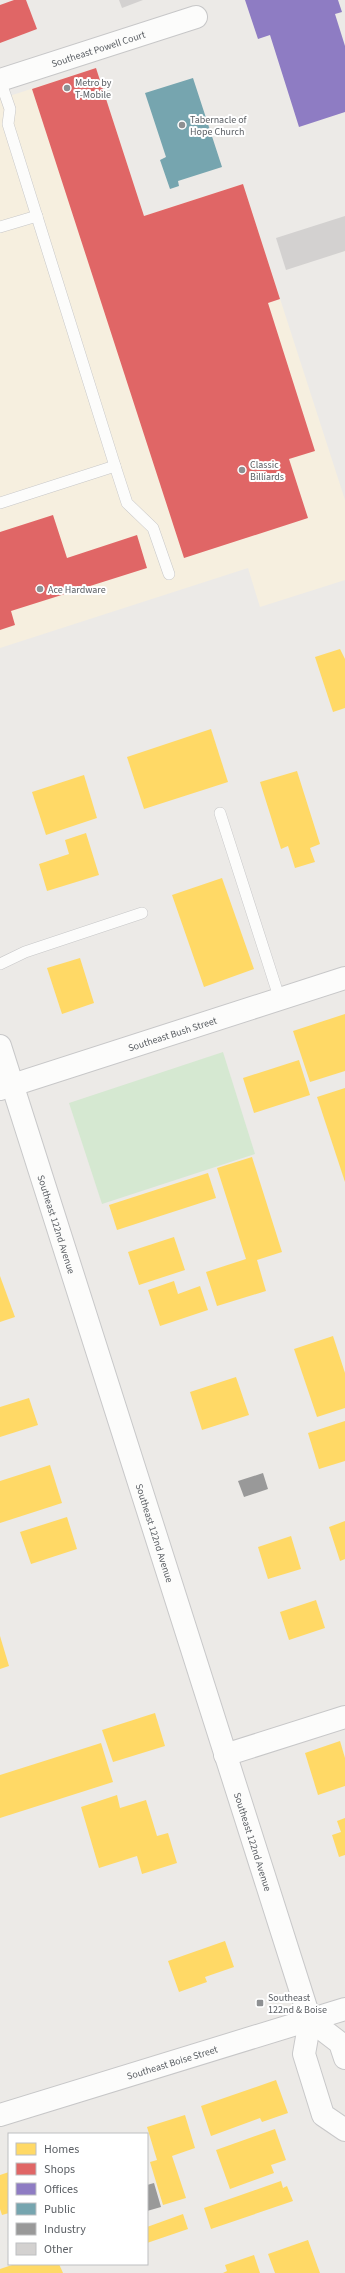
<svg xmlns="http://www.w3.org/2000/svg" width="345" height="2273" viewBox="0 0 345 2273" font-family="'Source Sans 3',sans-serif">
<style>
.commercial{fill:#f6efdf}
.green{fill:#d5e8d1}
.homes{fill:#ffd966}
.shops{fill:#e06666}
.offices{fill:#8e7cc3}
.public{fill:#76a5af}
.industry{fill:#999}
.building{fill:#d3d1d0}
.lines{fill:none;stroke-linecap:round;stroke-linejoin:round}
.lane-casing{stroke:#c7c7c8;stroke-width:12}
.street-casing{stroke:#c7c7c8;stroke-width:24}
.secondary-casing{stroke:#c8c8c9;stroke-width:24}
.lane{stroke:#fcfcfb;stroke-width:11}
.street{stroke:#fcfcfb;stroke-width:22}
.secondary{stroke:#fcfcfb;stroke-width:22}
.poi-dot{fill:#8e9092;stroke:#fff;stroke-width:1.5}
.labels{text-anchor:middle;stroke-width:4;stroke-linejoin:round;paint-order:stroke}
.street-label{font-size:10px;fill:#5c6065;stroke:#fff}
.poi-label{font-size:10px;fill:#5c6065;stroke:#fff;text-anchor:start}
</style>
<rect width="100%" height="100%" fill="#eceae7"/>
<path class="commercial" d="M96,68L144,216L243,184L345,500V580L260,607L248,568L0,648V99Z"/>
<path class="green" d="M223,1052L255,1154L102,1204L69,1103Z"/>
<g class="homes">
<path d="M340,649L345,659V708L333,712L315,657Z"/>
<path d="M211,729L228,782L144,809L127,757Z"/>
<path d="M297,771L320,844L310,848L315,862L295,868L288,846L281,849L260,782Z"/>
<path d="M84,775L97,818L46,835L32,792Z"/>
<path d="M86,833L99,875L47,891L39,864L69,854L65,840Z"/>
<path d="M222,878L254,969L204,987L172,895Z"/>
<path d="M80,958L94,1003L62,1014L47,968Z"/>
<path d="M345,1014V1071L310,1082L293,1031Z"/>
<path d="M299,1060L310,1095L254,1113L243,1078Z"/>
<path d="M345,1088V1182L317,1097Z"/>
<path d="M252,1157L282,1252L257,1260L266,1291L217,1306L206,1272L246,1259L217,1168Z"/>
<path d="M208,1173L216,1198L117,1230L109,1205Z"/>
<path d="M174,1237L185,1270L139,1285L128,1252Z"/>
<path d="M0,1276L15,1317L0,1322Z"/>
<path d="M174,1281L178,1294L200,1286L208,1310L160,1326L148,1290Z"/>
<path d="M333,1336L345,1373V1408L317,1417L294,1349Z"/>
<path d="M236,1377L249,1415L202,1430L190,1392Z"/>
<path d="M29,1398L38,1425L0,1437V1407Z"/>
<path d="M345,1421V1461L319,1469L308,1433Z"/>
<path d="M50,1465L62,1503L0,1523V1481Z"/>
<path d="M67,1517L77,1549L31,1564L20,1532Z"/>
<path d="M345,1521V1559L340,1561L329,1527Z"/>
<path d="M291,1536L301,1569L268,1579L258,1547Z"/>
<path d="M316,1600L325,1628L289,1640L280,1612Z"/>
<path d="M0,1636L9,1666L0,1669Z"/>
<path d="M155,1713L165,1746L113,1762L102,1730Z"/>
<path d="M340,1741L345,1758V1786L318,1795L305,1753Z"/>
<path d="M101,1743L113,1782L0,1818V1775Z"/>
<path d="M117,1795L120,1808L146,1800L157,1836L168,1833L177,1863L142,1874L137,1856L99,1868L81,1807Z"/>
<path d="M345,1818V1855L339,1857L332,1835L341,1832L337,1821Z"/>
<path d="M225,1941L234,1967L205,1977L207,1982L179,1992L168,1961Z"/>
<path d="M276,2080L288,2113L262,2122L260,2118L211,2136L201,2106Z"/>
<path d="M185,2115L195,2148L172,2156L186,2198L163,2205L150,2162L157,2160L147,2127Z"/>
<path d="M275,2129L286,2160L271,2165L274,2173L230,2189L216,2150Z"/>
<path d="M9,2172V2213L2,2215L0,2209V2175Z"/>
<path d="M281,2181L283,2188L287,2186L293,2201L211,2229L204,2208Z"/>
<path d="M183,2214L188,2229L147,2243V2227Z"/>
<path d="M308,2240L320,2273H275L268,2254Z"/>
<path d="M254,2255L260,2273H223L227,2271L225,2265Z"/>
<path d="M15,2264H59L63,2273H0V2269Z"/>
</g>
<g class="shops">
<path d="M14,0H26L37,29L0,43V5Z"/>
<path d="M96,68L144,216L243,184L280,299L268,303L315,451L289,459L308,518L184,558L32,89Z"/>
<path d="M53,515L67,558L137,535L147,568L11,611L15,625L0,630V532Z"/>
</g>
<path class="offices" d="M245,0H338L342,12L335,14L345,46V112L299,127L270,35L258,39Z"/>
<path class="public" d="M193,78L222,167L178,181L179,186L170,189L160,160L166,157L145,93Z"/>
<g class="industry">
<path d="M263,1473L268,1489L244,1497L238,1481Z"/>
<path d="M154,2183L161,2207L147,2211V2185Z"/>
</g>
<g class="building">
<path d="M119,0H143L122,8Z"/>
<path d="M345,216V251L286,270L276,238Z"/>
</g>
<g class="lines">
<defs>
<g id="lane">
<path d="M0,227L37,216"/>
<path d="M115,466L127,503L153,528L169,574"/>
<path d="M0,503L115,466L8,124L10,109L0,80"/>
<path d="M220,813L280,1000"/>
<path d="M0,964L25,952L142,913"/>
</g>
<g id="street">
<path id="s1" d="M0,80L196,17"/>
<path id="s2" d="M0,1089L345,978"/>
<path d="M225,1755L345,1717"/>
<path id="s3" d="M0,2115L345,2009"/>
</g>
<g id="secondary">
<path id="s4" d="M0,1046L310,2020L304,2054L323,2115L345,2130"/>
<path d="M310,2020L340,2043L345,2058"/>
</g>
</defs>
<use href="#lane" class="lane-casing"/>
<use href="#street" class="street-casing"/>
<use href="#secondary" class="secondary-casing"/>
<use href="#lane" class="lane"/>
<use href="#street" class="street"/>
<use href="#secondary" class="secondary"/>
</g>
<g class="poi-dot">
<circle cx="67" cy="88" r="4"/>
<circle cx="182" cy="125" r="4"/>
<circle cx="242" cy="470" r="4"/>
<circle cx="40" cy="589" r="4"/>
<rect x="256" y="1999" width="8" height="8" rx="2"/>
</g>
<g class="labels">
<g class="street-label">
<text dy="4" stroke="none"><textPath href="#s1" startOffset="103">Southeast Powell Court</textPath></text>
<text dy="4" stroke="none"><textPath href="#s2" startOffset="181">Southeast Bush Street</textPath></text>
<text dy="4" stroke="none"><textPath href="#s4" startOffset="187">Southeast 122nd Avenue</textPath></text>
<text dy="4" stroke="none"><textPath href="#s4" startOffset="511">Southeast 122nd Avenue</textPath></text>
<text dy="4" stroke="none"><textPath href="#s4" startOffset="835">Southeast 122nd Avenue</textPath></text>
<text dy="4" stroke="none"><textPath href="#s3" startOffset="180">Southeast Boise Street</textPath></text>
</g>
<g class="poi-label">
<text x="75" y="86">Metro by<tspan x="75" dy="12">T-Mobile</tspan></text>
<text x="190" y="123">Tabernacle of<tspan x="190" dy="12">Hope Church</tspan></text>
<text x="250" y="468">Classic<tspan x="250" dy="12">Billiards</tspan></text>
<text x="48" y="593">Ace Hardware</text>
<text x="268" y="2001">Southeast<tspan x="268" dy="12">122nd &amp; Boise</tspan></text>
</g>
</g>
<rect x="8" y="2133" width="140" height="132" fill="#ffffff" stroke="#bebfc1"/>
<rect x="16" y="2143" width="20" height="12" fill="#ffd966" stroke="#bebfc1"/>
<text x="44" y="2153" font-size="12" fill="#5c6065">Homes</text>
<rect x="16" y="2163" width="20" height="12" fill="#e06666" stroke="#bebfc1"/>
<text x="44" y="2173" font-size="12" fill="#5c6065">Shops</text>
<rect x="16" y="2183" width="20" height="12" fill="#8e7cc3" stroke="#bebfc1"/>
<text x="44" y="2193" font-size="12" fill="#5c6065">Offices</text>
<rect x="16" y="2203" width="20" height="12" fill="#76a5af" stroke="#bebfc1"/>
<text x="44" y="2213" font-size="12" fill="#5c6065">Public</text>
<rect x="16" y="2223" width="20" height="12" fill="#999999" stroke="#bebfc1"/>
<text x="44" y="2233" font-size="12" fill="#5c6065">Industry</text>
<rect x="16" y="2243" width="20" height="12" fill="#d3d1d0" stroke="#bebfc1"/>
<text x="44" y="2253" font-size="12" fill="#5c6065">Other</text>
</svg>
